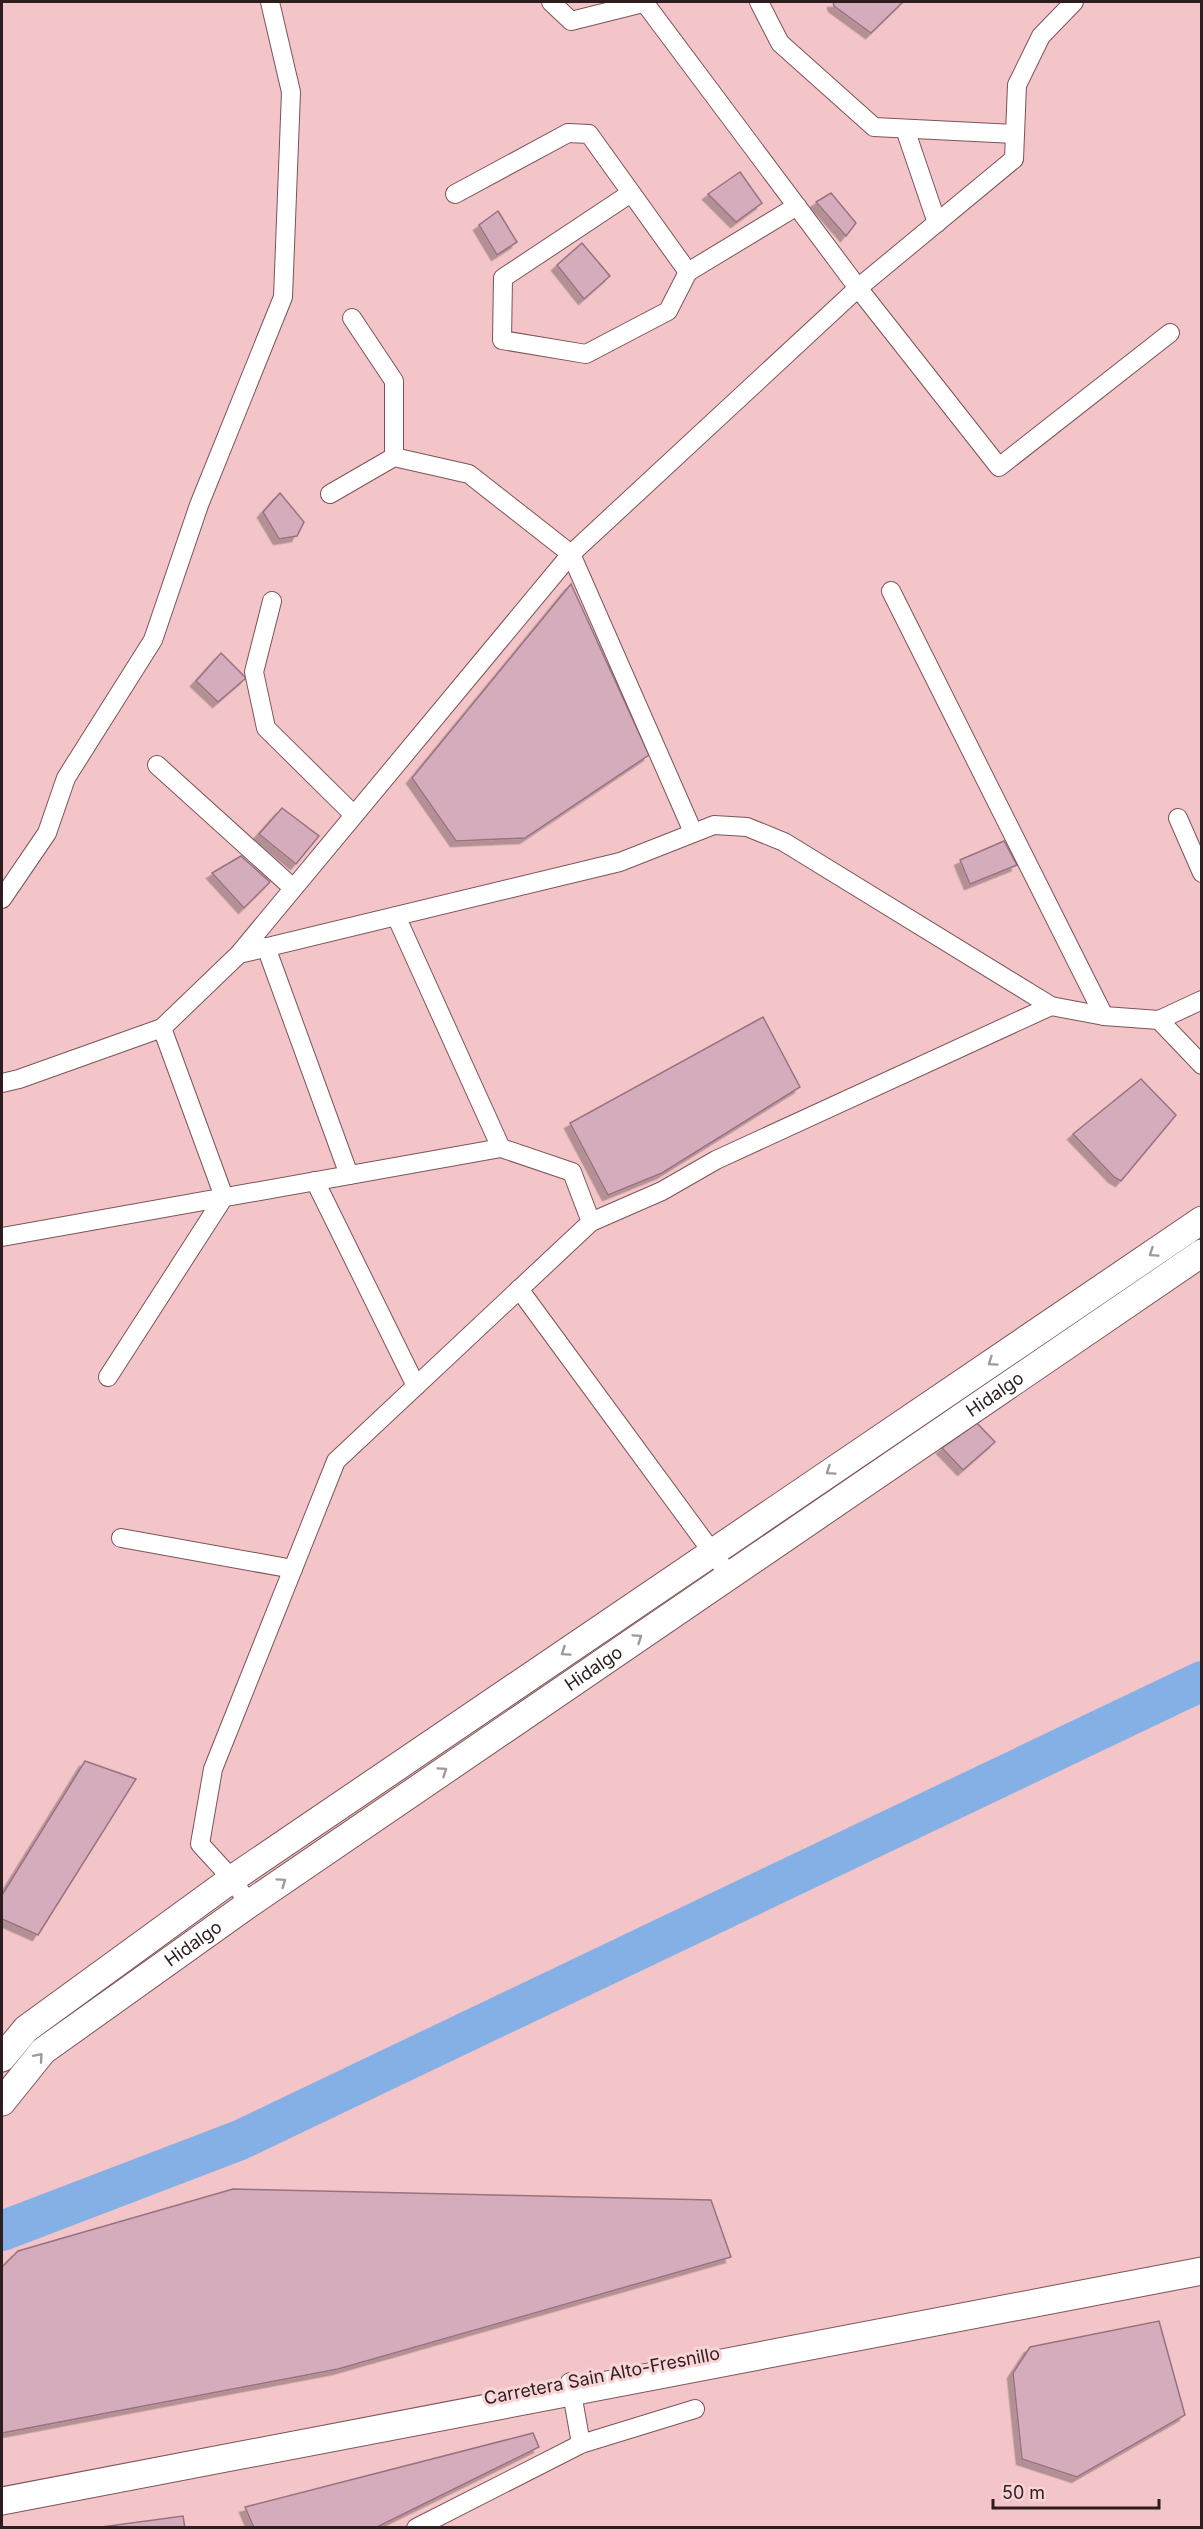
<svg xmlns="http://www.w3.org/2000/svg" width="1203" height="2529" viewBox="0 0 1203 2529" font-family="Inter,sans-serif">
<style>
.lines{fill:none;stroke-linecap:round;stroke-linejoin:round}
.river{stroke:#84b0e5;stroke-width:40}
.building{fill:#d5acbc;stroke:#997281;stroke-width:1.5;filter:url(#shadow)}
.minor-casing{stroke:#7c5458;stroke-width:20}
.secondary-casing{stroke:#7c5458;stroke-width:29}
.minor{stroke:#fff;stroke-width:18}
.secondary{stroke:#fff;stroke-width:27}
.oneway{stroke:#a0999a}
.labels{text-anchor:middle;stroke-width:6;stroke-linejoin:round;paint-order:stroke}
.street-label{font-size:18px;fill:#2d1d1e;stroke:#fad5d7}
</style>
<defs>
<filter id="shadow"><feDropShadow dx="-5.5" dy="5.5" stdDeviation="0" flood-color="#0004"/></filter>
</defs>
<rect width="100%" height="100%" fill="#f3c5c8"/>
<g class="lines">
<path class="river" d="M2,2231L240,2140L1202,1681"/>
</g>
<g class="building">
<path d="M833,2H903L871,33L834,6Z"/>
<path d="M740,172L762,203L736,222L708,194Z"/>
<path d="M831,193L856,223L846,236L816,202Z"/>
<path d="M498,211L517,242L497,255L479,225Z"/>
<path d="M582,243L610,276L584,299L557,265Z"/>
<path d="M280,493L304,522L297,536L279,539L263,512Z"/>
<path d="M571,584L649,755L525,838L456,841L412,778Z"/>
<path d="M221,653L246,678L218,702L196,681Z"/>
<path d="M282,808L319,836L296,864L259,834Z"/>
<path d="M1004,841L1017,865L970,884L960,860Z"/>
<path d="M241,856L270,882L244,908L212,873Z"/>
<path d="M763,1017L800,1087L662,1173L608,1195L570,1123Z"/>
<path d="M1141,1079L1176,1115L1121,1181L1114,1177L1073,1134Z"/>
<path d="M977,1423L995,1442L963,1470L942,1448Z"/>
<path d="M85,1761L136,1779L38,1935L2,1919V1895Z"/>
<path d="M233,2189L711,2200L731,2257L338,2369L2,2433V2267L18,2251Z"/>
<path d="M1159,2321L1185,2415L1077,2477L1022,2459L1013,2373L1030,2347Z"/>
<path d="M533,2433L539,2447L375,2528H254L245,2507Z"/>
<path d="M183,2516L185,2528H94Z"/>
</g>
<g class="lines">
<defs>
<g id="minor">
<path d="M551,2L571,21L643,3"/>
<path d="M644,2L858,288L999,467L1170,333"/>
<path d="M759,2L780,43L874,127L1015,134"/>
<path d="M905,129L937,223"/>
<path d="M631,193L503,278L502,340L586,354L668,311L688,272"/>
<path d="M455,194L568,133L589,134L688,272L797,206"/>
<path d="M352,318L394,381V457"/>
<path d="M330,494L394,457L469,474L571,554L693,832"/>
<path d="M891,591L1104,1016"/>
<path d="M272,601L254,672L266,728L354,815"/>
<path d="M157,765L293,888"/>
<path d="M1178,818L1202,873"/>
<path d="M2,899L47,833L66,778L153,640L199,505L283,297L291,92L270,2"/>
<path d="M396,916L501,1148"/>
<path d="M266,947L349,1175"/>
<path d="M239,954L620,862L714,825L747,827L784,842L1051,1006L1104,1016L1159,1020L1202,1000"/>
<path d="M1159,1020L1202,1065"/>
<path d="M2,1083L19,1079L162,1028L239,954L571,554L858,288L1014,159L1017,85L1041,36L1074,2"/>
<path d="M315,1181L416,1386"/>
<path d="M2,1237L501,1148L572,1172L591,1222"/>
<path d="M519,1289L729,1575"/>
<path d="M108,1377L224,1197L162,1028"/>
<path d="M121,1538L293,1569"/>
<path d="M249,1904L232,1879L200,1844L213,1769L336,1461L591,1222L662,1191L716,1160L1051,1006"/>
<path d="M570,2382L581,2444"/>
<path d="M416,2528L581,2444L695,2409"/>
</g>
<g id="secondary">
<path d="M2,2058L26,2029L232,1879L1202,1220"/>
<path id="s1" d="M2,2102L43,2051L249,1904L1202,1253"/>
<path d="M2,2501L1202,2271"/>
</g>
</defs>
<use href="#minor" class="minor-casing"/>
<use href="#secondary" class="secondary-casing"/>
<use href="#minor" class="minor"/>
<use href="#secondary" class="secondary"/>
</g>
<defs><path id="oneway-chevron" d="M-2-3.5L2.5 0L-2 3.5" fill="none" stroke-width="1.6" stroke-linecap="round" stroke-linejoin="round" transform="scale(1.5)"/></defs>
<g class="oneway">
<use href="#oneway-chevron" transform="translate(1153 1253) rotate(146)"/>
<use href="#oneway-chevron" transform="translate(992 1362) rotate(146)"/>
<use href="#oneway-chevron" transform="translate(830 1471) rotate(146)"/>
<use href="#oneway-chevron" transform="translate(638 1638) rotate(-34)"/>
<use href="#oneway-chevron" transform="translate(565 1652) rotate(146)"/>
<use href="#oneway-chevron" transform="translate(443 1771) rotate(-34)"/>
<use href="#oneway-chevron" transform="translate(282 1882) rotate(-35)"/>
<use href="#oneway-chevron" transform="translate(39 2057) rotate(-49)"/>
</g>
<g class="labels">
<g class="street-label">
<text dy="6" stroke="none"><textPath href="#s1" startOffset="1222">Hidalgo</textPath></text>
<text dy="6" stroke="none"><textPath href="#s1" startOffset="736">Hidalgo</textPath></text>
<text dy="6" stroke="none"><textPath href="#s1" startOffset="250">Hidalgo</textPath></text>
<text transform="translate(602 2376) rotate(-11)" y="6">Carretera Sain Alto-Fresnillo</text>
</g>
</g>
<rect width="1203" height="2529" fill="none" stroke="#2d1d1e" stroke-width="6"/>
<path d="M993 2499v9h166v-9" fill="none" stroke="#2d1d1e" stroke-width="3"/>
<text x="1002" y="2499" font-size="18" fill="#2d1d1e" stroke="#fad5d7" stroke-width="4.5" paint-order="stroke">50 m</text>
</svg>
